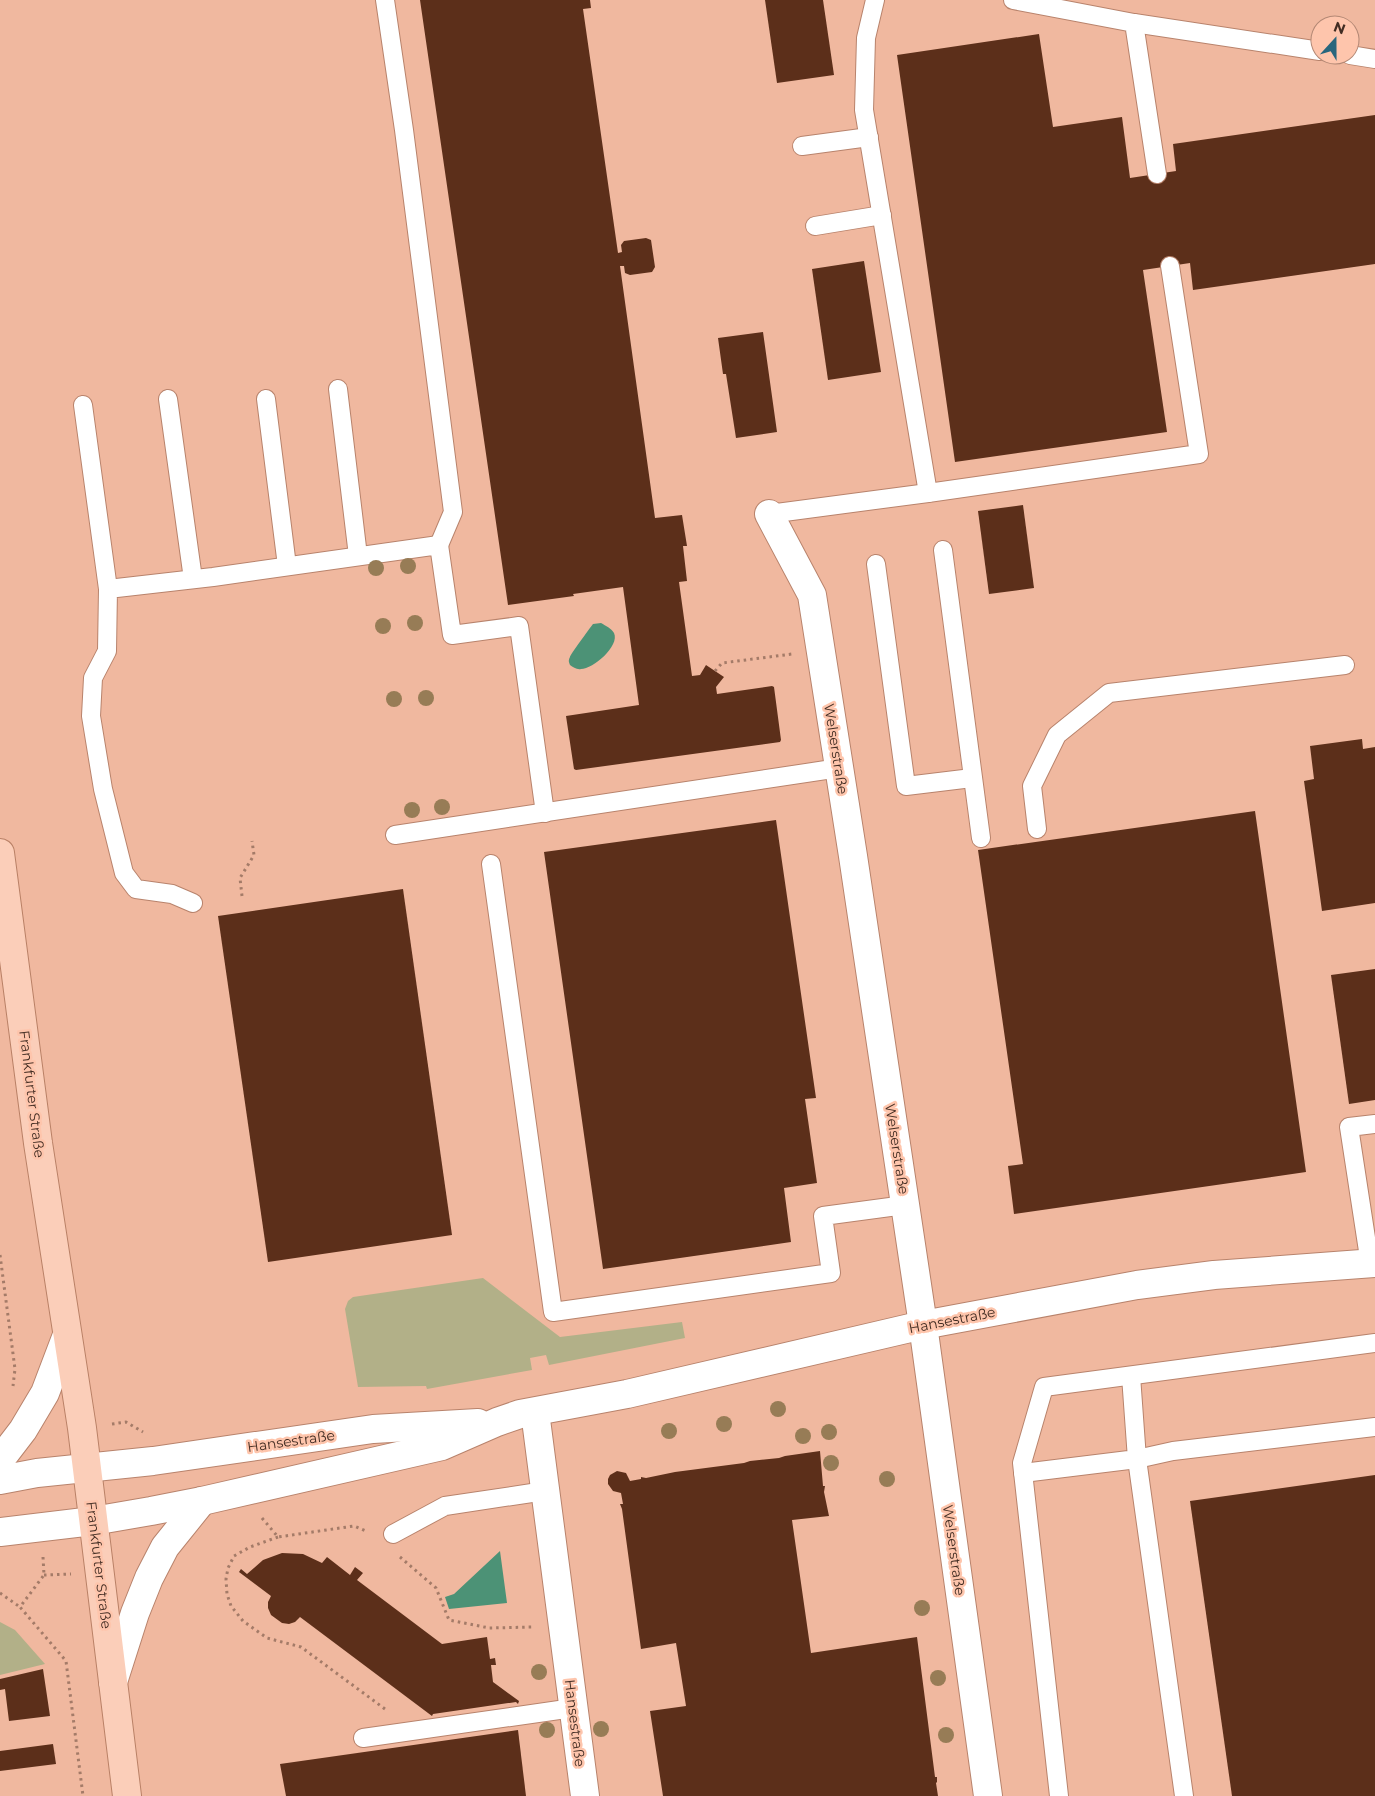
<svg xmlns="http://www.w3.org/2000/svg" width="1375" height="1796" viewBox="0 0 1375 1796" font-family="Montserrat,sans-serif">
<style>
.green{fill:#b2b088}
.water{fill:#4c9276}
.building{fill:#5c2f1a}
.lines{fill:none;stroke-linecap:round;stroke-linejoin:round}
.lane-casing{stroke:#b8836c;stroke-width:20}
.street-casing{stroke:#b8836c;stroke-width:30}
.primary-casing{stroke:#b98066;stroke-width:30}
.path{stroke:#a47b68;stroke-width:3;stroke-dasharray:2.5 4;stroke-linecap:butt}
.lane{stroke:#fff;stroke-width:18}
.street{stroke:#fff;stroke-width:28}
.primary{stroke:#fbceb9;stroke-width:28}
.tree{fill:#977c56}
.labels{text-anchor:middle;stroke-width:5;stroke-linejoin:round;paint-order:stroke}
.street-label{font-size:14px;fill:#432d23;stroke:#fec5ac}
</style>
<rect width="100%" height="100%" fill="#f0b89f"/>
<g class="green">
<path d="M483,1278L560,1337L682,1322L685,1338L549,1365L546,1355L530,1358L532,1370L427,1389L426,1386L358,1387L345,1309L348,1301L353,1297Z"/>
<path d="M0,1622L15,1630L45,1664L0,1675Z"/>
</g>
<g class="water">
<path d="M601,623C606,626 611,628 614,633C620,646 593,669 581,669C577,670 573,667 570,665C569,662 568,661 570,657C570,655 590,628 593,624Z"/>
<path d="M500,1551L507,1603L449,1609L445,1597L454,1594Z"/>
</g>
<g class="building">
<path d="M420,0H590L591,8L583,9L618,253L622,252L621,245L624,241L646,238L651,240L655,267L652,272L630,275L625,273L624,266H620L655,518L682,515L687,546H683L687,581L679,582L692,676L700,675L706,665L724,677L716,687L717,694L772,686L774,687L781,740L780,742L576,770L574,769L566,716L639,705L623,587L573,594L574,596L508,605Z"/>
<path d="M765,0H823L834,75L777,83Z"/>
<path d="M1039,34L1053,127L1122,117L1130,178L1176,171L1173,144L1375,115V264L1193,290L1190,263L1143,270L1167,432L955,462L897,55Z"/>
<path d="M864,261L881,372L828,380L812,269Z"/>
<path d="M763,332L777,432L736,438L726,374H723L718,338Z"/>
<path d="M1023,505L1034,588L989,594L978,511Z"/>
<path d="M1362,739L1363,749L1375,747V903L1322,911L1304,781L1314,779L1310,746Z"/>
<path d="M1255,811L1306,1172L1014,1214L1008,1166L1023,1164L978,850Z"/>
<path d="M776,820L816,1098L805,1099L817,1183L784,1188L791,1242L603,1269L544,852Z"/>
<path d="M403,889L452,1235L268,1262L218,916Z"/>
<path d="M1375,969V1100L1349,1104L1331,975Z"/>
<path d="M820,1451L823,1486H825L824,1492L829,1516L792,1520L811,1653L917,1637L935,1777H937V1782L936,1783L938,1796H663L650,1711L686,1706L676,1643L641,1649L622,1509L620,1504H623L621,1493L613,1491L608,1484V1479L610,1475L617,1471L626,1473L630,1481L641,1479V1477L646,1478L675,1472L744,1463L750,1461L779,1458L785,1456Z"/>
<path d="M1375,1475V1796H1232L1190,1501Z"/>
<path d="M282,1553L303,1554L322,1563L327,1557L350,1575L355,1567L363,1573L357,1580L442,1644L487,1637L490,1659L495,1658L496,1665H491L493,1682L519,1701L518,1704L516,1702L433,1714L432,1716L300,1617L295,1622L289,1624L282,1623L271,1615L268,1608V1602L271,1596L239,1572L241,1569L247,1574L263,1560Z"/>
<path d="M43,1669L50,1716L9,1721L5,1689L0,1690V1679Z"/>
<path d="M518,1730L526,1796H286L280,1764Z"/>
<path d="M53,1744L56,1764L0,1771V1751Z"/>
</g>
<g class="lines">
<defs>
<g id="lane">
<path d="M385,0L404,130L453,512L439,545"/>
<path d="M875,0L866,38L864,110L928,493"/>
<path d="M1013,0L1134,23L1157,174"/>
<path d="M1134,23L1320,51"/>
<path d="M1350,55L1375,59"/>
<path d="M802,146L869,137"/>
<path d="M815,226L882,215"/>
<path d="M338,389L358,556"/>
<path d="M168,399L193,579"/>
<path d="M266,399L287,566"/>
<path d="M83,405L108,589"/>
<path d="M769,514L928,493L1199,454L1170,266"/>
<path d="M943,550L981,838"/>
<path d="M876,564L906,786L972,778"/>
<path d="M1037,829L1032,786L1057,735L1109,693L1345,665"/>
<path d="M395,835L839,768"/>
<path d="M491,864L553,1312L831,1273L823,1216L905,1205"/>
<path d="M193,903L172,894L136,889L124,873L103,789L91,716L93,678L107,651L108,589L213,577L439,545L452,635L519,626L545,813"/>
<path d="M1370,1264L1349,1127L1375,1124"/>
<path d="M1023,1473L1137,1459L1131,1376"/>
<path d="M393,1534L445,1506L545,1491"/>
<path d="M363,1738L573,1708"/>
<path d="M1059,1796L1022,1463L1044,1387L1375,1343"/>
<path d="M1184,1796L1137,1459L1173,1451L1375,1427"/>
</g>
<g id="street">
<path d="M769,514L812,595L853,856L923,1325L988,1796"/>
<path d="M535,1412L585,1796"/>
<path d="M0,1460L23,1430L45,1393L67,1335"/>
<path d="M0,1480L37,1473L153,1461L373,1429L478,1423"/>
<path d="M0,1532L93,1521L151,1511L202,1501L442,1446L497,1422L520,1414L627,1394L923,1325L1137,1285L1214,1275L1375,1263"/>
<path d="M113,1682L135,1613L149,1578L165,1547L202,1501"/>
</g>
<path id="primary" d="M0,853L38,1143L82,1428L127,1796"/>
</defs>
<use href="#lane" class="lane-casing"/>
<use href="#street" class="street-casing"/>
<use href="#primary" class="primary-casing"/>
<g class="path">
<path d="M715,671L722,663L792,654"/>
<path d="M242,896L240,878L254,855L252,841"/>
<path d="M0,1255L15,1369L13,1386"/>
<path d="M112,1424L126,1422L143,1432"/>
<path d="M262,1518L278,1537L354,1526L368,1532"/>
<path d="M278,1537L250,1547L234,1556L228,1568L226,1579L227,1594L231,1606L243,1621L267,1638L301,1647L385,1709"/>
<path d="M43,1557L44,1575L20,1607L66,1661L83,1796"/>
<path d="M400,1557L436,1588L449,1620L489,1628L533,1627"/>
<path d="M44,1575L71,1574"/>
<path d="M0,1593L20,1607"/>
</g>
<use href="#lane" class="lane"/>
<use href="#street" class="street"/>
<use href="#primary" class="primary"/>
</g>
<g class="tree">
<circle cx="408" cy="566" r="8"/>
<circle cx="376" cy="568" r="8"/>
<circle cx="415" cy="623" r="8"/>
<circle cx="383" cy="626" r="8"/>
<circle cx="426" cy="698" r="8"/>
<circle cx="394" cy="699" r="8"/>
<circle cx="442" cy="807" r="8"/>
<circle cx="412" cy="810" r="8"/>
<circle cx="778" cy="1409" r="8"/>
<circle cx="724" cy="1424" r="8"/>
<circle cx="669" cy="1431" r="8"/>
<circle cx="829" cy="1432" r="8"/>
<circle cx="803" cy="1436" r="8"/>
<circle cx="831" cy="1463" r="8"/>
<circle cx="887" cy="1479" r="8"/>
<circle cx="922" cy="1608" r="8"/>
<circle cx="539" cy="1672" r="8"/>
<circle cx="938" cy="1678" r="8"/>
<circle cx="601" cy="1729" r="8"/>
<circle cx="547" cy="1730" r="8"/>
<circle cx="946" cy="1735" r="8"/>
</g>
<g class="labels">
<g class="street-label">
<text transform="translate(836 749) rotate(81)" y="5">Welserstraße</text>
<text transform="translate(32 1094) rotate(83)" y="5">Frankfurter Straße</text>
<text transform="translate(897 1149) rotate(81)" y="5">Welserstraße</text>
<text transform="translate(952 1320) rotate(-11)" y="5">Hansestraße</text>
<text transform="translate(291 1441) rotate(-8)" y="5">Hansestraße</text>
<text transform="translate(954 1550) rotate(82)" y="5">Welserstraße</text>
<text transform="translate(99 1565) rotate(83)" y="5">Frankfurter Straße</text>
<text transform="translate(575 1723) rotate(83)" y="5">Hansestraße</text>
</g>
</g>
<g transform="translate(1335 40) rotate(21)"><circle r="24" fill="#fec5ac" stroke="#b38875"/>
<path d="M0-4L9 19L0 12L-9 19Z" fill="#28667d"/>
<text y="-8" font-size="14" font-weight="bold" text-anchor="middle" fill="#432d23">N</text>
</g>
</svg>
